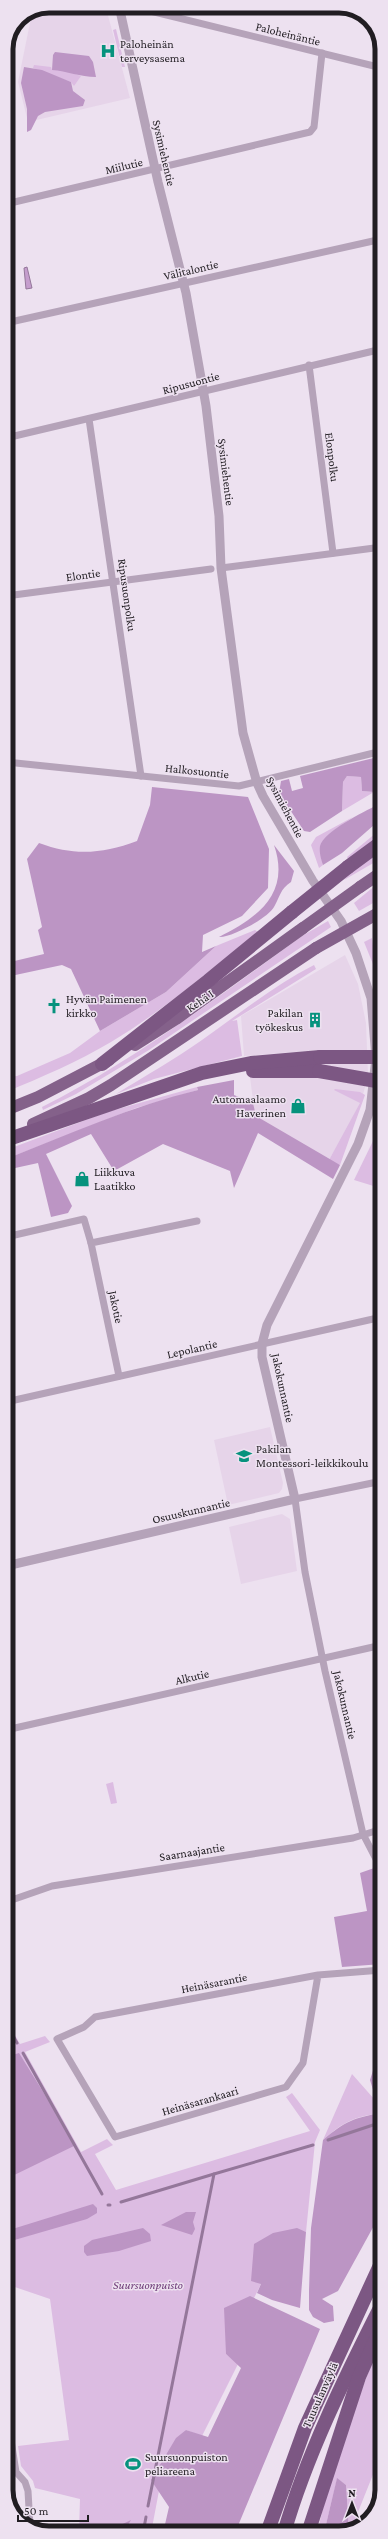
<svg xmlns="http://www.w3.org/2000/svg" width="388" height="2539" viewBox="0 0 388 2539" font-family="'Crimson Pro',serif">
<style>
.built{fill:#e6d4e9}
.green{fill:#dcbce2}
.forest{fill:#bc95c4}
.water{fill:#c59dcd;stroke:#94779a}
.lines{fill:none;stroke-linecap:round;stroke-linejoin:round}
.stream{stroke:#94779a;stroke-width:3}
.minor{stroke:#b5a3b9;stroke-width:7}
.tertiary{stroke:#b5a3b9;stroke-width:9}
.trunk{stroke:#84618a;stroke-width:12}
.motorway{stroke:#7c5783;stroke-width:14}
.trunk-bridge{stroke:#84618a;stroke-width:12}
.motorway-bridge{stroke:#7c5783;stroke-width:14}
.labels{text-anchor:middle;stroke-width:3;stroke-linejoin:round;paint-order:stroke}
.street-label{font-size:12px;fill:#211d22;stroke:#ede1f0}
.poi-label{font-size:12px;fill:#211d22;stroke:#ede1f0;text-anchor:start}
.park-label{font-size:12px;font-style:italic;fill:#6f3d79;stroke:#ede1f0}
.rim{fill:none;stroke:#211d22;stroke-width:5}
</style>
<rect width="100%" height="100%" fill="#ede1f0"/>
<g class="built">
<path d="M49,6L106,8L130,98L28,122L18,82L32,13Z"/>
<path d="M345,955L358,984L366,1023L368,1076L359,1109L329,1160L255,1116L250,1077L270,1076L320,1064L319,1050L244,1056L241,1016Z"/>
<path d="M270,1427L283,1483L282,1489L279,1493L228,1505L214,1440Z"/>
<path d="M282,1514L290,1519L297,1571L241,1584L229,1527Z"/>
</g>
<g class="green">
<path d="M116,29L125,67H122L113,30Z"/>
<path d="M34,65L51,67L52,70H63L81,76L74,86L71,82L33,68Z"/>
<path d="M347,776L361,777L362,791L374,792L342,811L343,782Z"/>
<path d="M353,817C333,832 316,836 323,865L319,868L311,845L316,837Z"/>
<path d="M382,828V834L348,859L347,857Z"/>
<path d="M382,850V858L344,880L355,868Z"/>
<path d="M382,880V898L359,911L354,903Z"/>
<path d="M328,921L331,927L149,1050L76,1094L43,1110L42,1107C135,1060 218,997 302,936Z"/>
<path d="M255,930L258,932C210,970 163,1011 111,1042C77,1062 42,1077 6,1092V1077L17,1076L70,1053L100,1031L166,992L216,946Z"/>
<path d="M372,938L376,967L375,969L364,942Z"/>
<path d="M314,965L316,969L232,1021L237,1020L242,1056L154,1079L116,1094C145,1076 175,1059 202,1040C239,1014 273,986 314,965Z"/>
<path d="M197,1087L198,1090L136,1108L6,1159V1150L107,1112Z"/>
<path d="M335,1089L360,1092L365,1095L340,1165L329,1160L360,1103L334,1090Z"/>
<path d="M373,1141C382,1156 382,1170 382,1187L380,1188L354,1180Z"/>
<path d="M113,1782L117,1803L111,1804L106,1784Z"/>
<path d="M6,2019L20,2044L45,2036L50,2042L25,2052L81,2152L107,2139L113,2145L95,2154L116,2190L310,2131L286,2097L292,2093L320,2130L315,2142L306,2232L302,2231L261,2284L226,2354L238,2364L202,2436L186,2430L162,2475L151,2533H79L80,2499L35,2488L33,2481L21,2466L18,2446L69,2440L50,2299L6,2284Z"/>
<path d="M352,2074L382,2108V2113C353,2117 345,2121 323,2140Z"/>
<path d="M382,2360V2452L358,2512L354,2528L349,2530L346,2485L337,2479L324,2533H317C331,2474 350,2417 373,2361Z"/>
</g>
<g class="forest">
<path d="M55,52L89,56L93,62L96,77C80,77 67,71 52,70L53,55Z"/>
<path d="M24,67L42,70L71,82L73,91L85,100L83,106L45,112L38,116L31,130L27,132V109L21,83Z"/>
<path d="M382,756V787L374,792L362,791L361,777L347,776L343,782L342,811L310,832L304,831L279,793L281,781L289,779L292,791L303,788L300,776Z"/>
<path d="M152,787L248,797L269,849L268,888L242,916L203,935L202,952L216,946L166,992L100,1031L71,969L62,965L6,977V963L44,954L38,930L42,927L27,859L39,843C74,856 102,854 137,841L150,805Z"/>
<path d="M377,805H382V818L342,853L323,865C321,859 319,852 320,846C324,831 364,812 377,805Z"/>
<path d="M274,845L294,871L291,882C280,889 280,897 274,907C268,918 231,938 219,937C257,918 291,894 274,845Z"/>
<path d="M234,1080V1095L253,1103L256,1116L340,1165L333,1179L258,1133L234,1188L230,1171L163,1144L114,1171L91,1134L46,1154L72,1206L68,1213L51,1217L38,1163L6,1170V1159C69,1134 132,1106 198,1090L197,1087Z"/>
<path d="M377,1867L382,1883V1964L342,1967L334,1917L367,1911L360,1873Z"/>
<path d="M382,2021V2096L374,2093L370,2080L378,2055L377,2032Z"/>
<path d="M19,2053L76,2145L6,2179V2057Z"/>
<path d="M382,2113V2211L338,2291L322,2299L333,2306L334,2321L324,2323L313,2317L309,2310V2291L311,2228L323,2140C344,2122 355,2117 382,2113Z"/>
<path d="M93,2204L97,2208V2213L87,2219L11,2241L6,2238V2231Z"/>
<path d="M186,2212H196L193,2222L195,2229L192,2235L161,2225Z"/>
<path d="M143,2228L150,2234L151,2241L119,2251L87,2256L84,2252V2246L92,2240Z"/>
<path d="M297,2228L306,2232L300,2308L272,2300L257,2293L261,2284L251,2281L254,2244L273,2233Z"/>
<path d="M250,2296L320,2329L235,2533H163L169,2507L151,2480L176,2438L186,2430L208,2437L241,2368L226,2354L224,2308Z"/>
<path d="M337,2478L346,2485L349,2530L344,2533H324Z"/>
<path d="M131,2520L123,2533H104Z"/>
</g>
<path class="water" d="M27,267L32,288L26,289L24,268Z"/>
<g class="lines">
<g class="stream">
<path d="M6,2023L17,2043"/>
<path d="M23,2053L102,2194"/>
<path d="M328,2140L382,2122"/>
<path d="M121,2202L214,2174"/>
<path d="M108,2205H110"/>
<path d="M148,2506L214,2174L313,2145"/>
<path d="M143,2533L146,2517"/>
</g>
<g class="minor">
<path d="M119,8L134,7L382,68"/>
<path d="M6,204L310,132L314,127L322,53"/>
<path d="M6,323L382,239"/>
<path d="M309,365L333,553"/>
<path d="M89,419L141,776"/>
<path d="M6,438L382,349"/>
<path d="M221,568L382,547"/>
<path d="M6,596L211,569"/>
<path d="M6,762L239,786L382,751"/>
<path d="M6,1237L84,1219L91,1243"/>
<path d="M119,1376L91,1243L197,1221"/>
<path d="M6,1402L382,1317"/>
<path d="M382,1481L295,1499L305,1572L325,1671L363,1834L378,1863L382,1880"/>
<path d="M6,1730L382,1645"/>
<path d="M6,1902L52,1886L353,1838L382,1829"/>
<path d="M318,1975L303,2063L286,2087L115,2137L57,2039L84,2027L95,2017L318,1975L382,1970"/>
<path d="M6,2408L16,2472L25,2482L28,2491L30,2526"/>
</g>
<path class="tertiary" d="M6,1566L295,1499L262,1357V1344L267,1325L358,1144L370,1110L376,1058L371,998L356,953L341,921L313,881L263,796L257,783L243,733L221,568L219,516L206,406L186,293L158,182L119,6"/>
<g class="trunk">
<path d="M360,887L382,872"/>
<path d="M135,1045L176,1019L303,928"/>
<path d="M6,1110L38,1097L109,1060"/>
<path d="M33,1124L89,1098L111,1085L316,948"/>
</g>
<g class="motorway">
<path d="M348,867L382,842"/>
<path d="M102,1064L208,981L292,912"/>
<path d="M253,1071H319"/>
<path d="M6,1140L202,1073L251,1063L320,1057"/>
<path d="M267,2533L305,2428L382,2261"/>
<path d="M284,2533C306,2456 346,2375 382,2304"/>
<path d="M308,2533L359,2377L382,2325"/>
</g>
<g class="trunk-bridge">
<path d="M303,928L360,887"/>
<path d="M316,948L382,911"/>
</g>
<g class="motorway-bridge">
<path d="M292,912L348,867"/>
<path d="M320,1057H382"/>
<path d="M319,1071L382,1082"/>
</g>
</g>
<defs>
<symbol id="hospital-bare" viewBox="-9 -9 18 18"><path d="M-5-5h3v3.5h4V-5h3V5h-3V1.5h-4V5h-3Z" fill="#06927d" stroke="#ede1f0" stroke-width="2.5" paint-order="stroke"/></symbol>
<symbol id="church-bare" viewBox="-9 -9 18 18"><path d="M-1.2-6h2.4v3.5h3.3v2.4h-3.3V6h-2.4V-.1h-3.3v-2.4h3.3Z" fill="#06927d" stroke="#ede1f0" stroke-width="2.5" paint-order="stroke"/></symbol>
<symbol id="building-bare" viewBox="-9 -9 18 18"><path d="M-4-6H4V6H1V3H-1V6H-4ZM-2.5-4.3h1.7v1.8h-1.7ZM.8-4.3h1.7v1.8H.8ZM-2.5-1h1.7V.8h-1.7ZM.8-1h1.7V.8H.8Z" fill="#06927d" stroke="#ede1f0" stroke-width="2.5" paint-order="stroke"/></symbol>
<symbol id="shop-bare" viewBox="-9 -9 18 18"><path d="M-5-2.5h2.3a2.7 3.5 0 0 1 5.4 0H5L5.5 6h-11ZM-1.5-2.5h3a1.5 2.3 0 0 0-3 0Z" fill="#06927d" stroke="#ede1f0" stroke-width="2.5" paint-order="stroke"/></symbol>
<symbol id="school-bare" viewBox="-9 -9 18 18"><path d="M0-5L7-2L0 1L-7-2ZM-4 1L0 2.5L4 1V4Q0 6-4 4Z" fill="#06927d" stroke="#ede1f0" stroke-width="2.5" paint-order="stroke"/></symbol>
<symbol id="stadium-bare" viewBox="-9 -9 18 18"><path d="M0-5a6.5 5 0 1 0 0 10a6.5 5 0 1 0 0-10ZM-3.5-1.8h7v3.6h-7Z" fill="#06927d" stroke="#ede1f0" stroke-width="2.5" paint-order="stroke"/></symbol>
</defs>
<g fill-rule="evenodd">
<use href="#hospital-bare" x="97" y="40" width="22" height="22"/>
<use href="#church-bare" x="43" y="995" width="22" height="22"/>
<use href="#building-bare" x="304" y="1009" width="22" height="22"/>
<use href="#shop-bare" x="287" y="1095" width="22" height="22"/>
<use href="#shop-bare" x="71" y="1168" width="22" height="22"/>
<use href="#school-bare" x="233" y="1445" width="22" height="22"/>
<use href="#stadium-bare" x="122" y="2453" width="22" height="22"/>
</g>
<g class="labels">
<g class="street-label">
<text transform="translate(288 34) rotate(14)" y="4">Paloheinäntie</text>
<text transform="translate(164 153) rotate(77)" y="4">Sysimiehentie</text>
<text transform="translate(124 166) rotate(-13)" y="4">Miilutie</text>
<text transform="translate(191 270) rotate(-13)" y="4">Välitalontie</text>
<text transform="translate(191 383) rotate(-15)" y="4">Ripusuontie</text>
<text transform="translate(332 457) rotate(83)" y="4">Elonpolku</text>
<text transform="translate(226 472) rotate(83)" y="4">Sysimiehentie</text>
<text transform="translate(83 575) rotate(-8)" y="4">Elontie</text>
<text transform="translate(127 595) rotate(82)" y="4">Ripusuonpolku</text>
<text transform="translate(197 771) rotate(6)" y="4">Halkosuontie</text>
<text transform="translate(285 807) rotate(62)" y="4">Sysimiehentie</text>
<text transform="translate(200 1001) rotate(-35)" y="4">Kehä I</text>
<text transform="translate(116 1307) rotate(78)" y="4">Jakotie</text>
<text transform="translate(192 1349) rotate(-13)" y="4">Lepolantie</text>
<text transform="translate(283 1388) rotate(78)" y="4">Jakokunnantie</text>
<text transform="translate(191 1511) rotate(-13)" y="4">Osuuskunnantie</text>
<text transform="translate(192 1677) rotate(-13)" y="4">Alkutie</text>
<text transform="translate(345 1705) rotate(77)" y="4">Jakokunnantie</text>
<text transform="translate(192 1852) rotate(-9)" y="4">Saarnaajantie</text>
<text transform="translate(214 1983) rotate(-11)" y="4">Heinäsarantie</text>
<text transform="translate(200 2101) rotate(-16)" y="4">Heinäsarankaari</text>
<text transform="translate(320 2395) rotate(-66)" y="4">Tuusulanväylä</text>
</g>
<g class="poi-label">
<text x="120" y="48">Paloheinän<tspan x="120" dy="14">terveysasema</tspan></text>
<text x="66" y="1003">Hyvän Paimenen<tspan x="66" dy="14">kirkko</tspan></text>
<text x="303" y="1017" text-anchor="end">Pakilan<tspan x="303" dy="14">työkeskus</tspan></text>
<text x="286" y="1103" text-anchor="end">Automaalaamo<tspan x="286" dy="14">Haverinen</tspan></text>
<text x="94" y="1176">Liikkuva<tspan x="94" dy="14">Laatikko</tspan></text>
<text x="256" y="1453">Pakilan<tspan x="256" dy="14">Montessori-leikkikoulu</tspan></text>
<text x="145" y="2461">Suursuonpuiston<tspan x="145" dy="14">peliareena</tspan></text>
</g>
<g class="park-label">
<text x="148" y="2289">Suursuonpuisto</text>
</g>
</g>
<path d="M0 0H388V2539H0ZM49 13H339A36 36 0 0 1 375 49V2490A36 36 0 0 1 339 2526H49A36 36 0 0 1 13 2490V49A36 36 0 0 1 49 13Z" fill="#ede1f0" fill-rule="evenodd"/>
<path class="rim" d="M49 13H339A36 36 0 0 1 375 49V2490A36 36 0 0 1 339 2526H49A36 36 0 0 1 13 2490V49A36 36 0 0 1 49 13Z"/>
<g transform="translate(352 2503)" stroke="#ede1f0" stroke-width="3" paint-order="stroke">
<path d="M0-3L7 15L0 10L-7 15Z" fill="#211d22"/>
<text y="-6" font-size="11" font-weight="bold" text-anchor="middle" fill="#211d22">N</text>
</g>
<path d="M18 2515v6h70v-6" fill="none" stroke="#211d22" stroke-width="2"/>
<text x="24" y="2515" font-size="12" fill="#211d22" stroke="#ede1f0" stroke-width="3" paint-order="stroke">50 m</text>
</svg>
